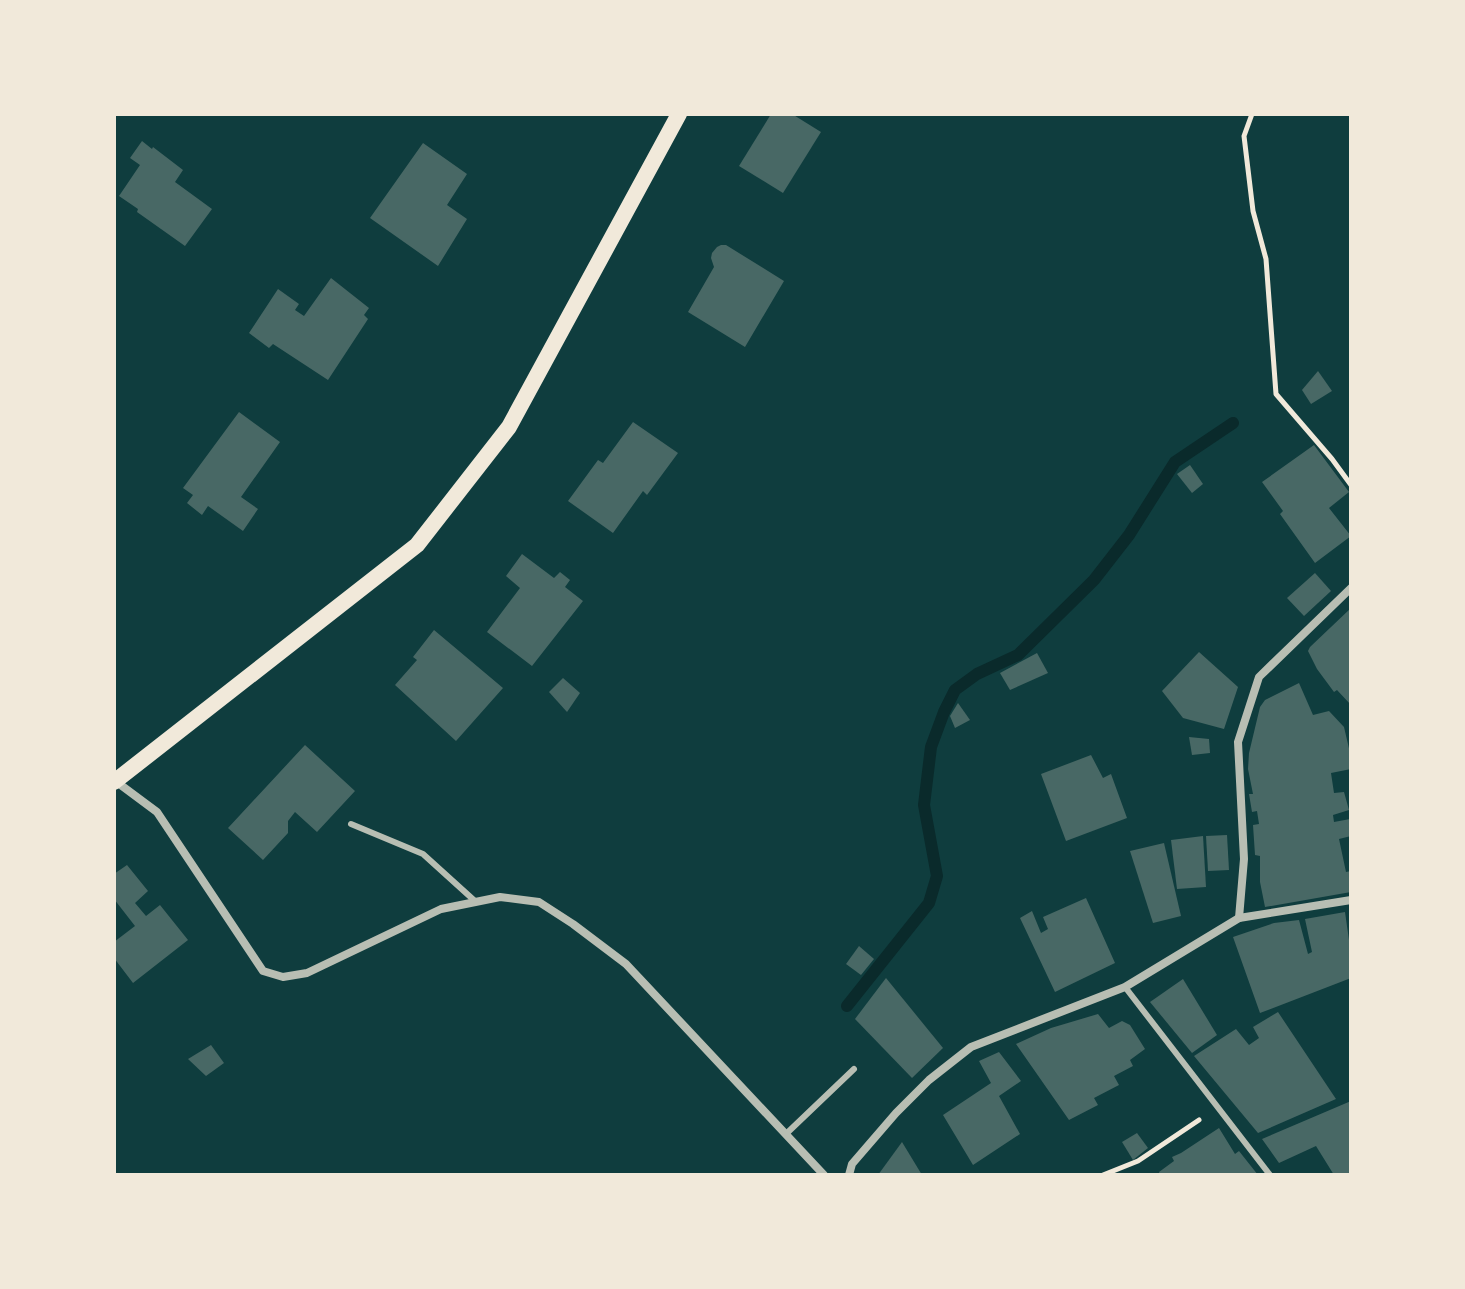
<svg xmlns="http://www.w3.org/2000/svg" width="1465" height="1289" viewBox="0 0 1465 1289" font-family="'Work Sans',sans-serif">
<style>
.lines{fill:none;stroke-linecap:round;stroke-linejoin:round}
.stream{stroke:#0a2a2b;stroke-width:12}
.building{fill:#486865}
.path{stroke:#f1e9da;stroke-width:5}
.service{stroke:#b8beb3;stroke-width:6}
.minor{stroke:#b8beb3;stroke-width:8}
.secondary{stroke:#f1e9da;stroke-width:16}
</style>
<rect width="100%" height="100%" fill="#0f3d3e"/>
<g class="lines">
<path class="stream" d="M847,1006L929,903L937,876L924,805L931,747L944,712L955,690L977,674L1018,655L1094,580L1129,535L1175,462L1233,423"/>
</g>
<g class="building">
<path d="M771,114H792L821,132L783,193L739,166Z"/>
<path d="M142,141L152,149L153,147L183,170L175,182L212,209L185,246L137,212L138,209L119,196L140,165L130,158Z"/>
<path d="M423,143L467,174L447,205L467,219L438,266L370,218Z"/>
<path d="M721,245H726L784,281L745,347L688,312L714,267L711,258L712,253L717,247Z"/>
<path d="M331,278L369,308L364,315L368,319L328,380L273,344L269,348L249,333L278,289L299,304L295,310L304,316Z"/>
<path d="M1318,371L1332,391L1311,404L1302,390Z"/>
<path d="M239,412L280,442L241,497L258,509L243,531L208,506L202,515L187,503L193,495L183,488Z"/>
<path d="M633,422L678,453L647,495L643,491L613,533L568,501L598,460L603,463Z"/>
<path d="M1314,445L1349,492L1329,508L1351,536L1315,563L1280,514L1283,511L1262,482Z"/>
<path d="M1190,465L1203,484L1192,493L1177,474Z"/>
<path d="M522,554L554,578L560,572L570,580L565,587L583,601L532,666L487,632L520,588L506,576Z"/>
<path d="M1315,573L1331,591L1304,616L1287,598Z"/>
<path d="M1351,608V705L1337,690L1334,692L1317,669L1308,651L1310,647Z"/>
<path d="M434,630L503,688L456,741L395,685L417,660L413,657Z"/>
<path d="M1199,652L1238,687L1224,729L1183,718L1162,691Z"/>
<path d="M1037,653L1048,673L1010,690L1000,673Z"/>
<path d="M563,678L580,693L567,712L549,692Z"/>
<path d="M1299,683L1313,715L1329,711L1344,727L1351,757V769L1331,773L1334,793L1344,792L1349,810L1333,815L1334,822L1350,819L1351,823V836L1339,839L1346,872L1351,871V892L1265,907L1260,882V856L1255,855L1253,825L1259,824L1257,811L1252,812L1249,794H1253L1248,769L1249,753L1260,707L1265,700Z"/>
<path d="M958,703L970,720L955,728L950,716Z"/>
<path d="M1189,737L1209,739L1210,753L1192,755Z"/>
<path d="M305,745L355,791L317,832L295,812L288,821V833L263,860L228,828Z"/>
<path d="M1091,755L1103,778L1111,774L1127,818L1066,841L1041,774Z"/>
<path d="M1227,835L1229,870L1208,871L1206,836Z"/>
<path d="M1203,836L1206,887L1177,889L1171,840Z"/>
<path d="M1164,843L1181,916L1153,923L1130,851Z"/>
<path d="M127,865L148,891L135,903L146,916L160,905L188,940L133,983L114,958V942L135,926L114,899V874Z"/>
<path d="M1086,898L1115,963L1055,992L1020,918L1032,911L1041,933L1048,929L1043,917Z"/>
<path d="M1345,912L1351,954V978L1260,1013L1233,937L1274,923L1299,920L1308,954L1312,952L1305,919Z"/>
<path d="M859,946L874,959L861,975L846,964Z"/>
<path d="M886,978L943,1048L912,1078L855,1019Z"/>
<path d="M1183,979L1217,1035L1192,1053L1150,1002Z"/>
<path d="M1278,1012L1336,1099L1258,1133L1194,1056L1236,1029L1249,1045L1259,1038L1253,1027Z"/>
<path d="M1098,1014L1109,1028L1122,1021L1130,1025L1145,1049L1130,1060L1133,1066L1114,1076L1119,1085L1094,1098L1098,1105L1069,1120L1016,1044L1051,1028Z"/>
<path d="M211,1045L224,1063L206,1076L188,1059Z"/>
<path d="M999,1052L1021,1081L999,1096L1020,1134L973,1165L943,1115L991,1083L979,1061Z"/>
<path d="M1351,1101V1175H1334L1316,1146L1279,1163L1262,1139Z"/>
<path d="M1219,1128L1235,1154L1239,1151L1258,1175H1160L1159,1172L1174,1161L1172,1157L1181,1153Z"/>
<path d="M1137,1133L1148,1148L1133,1160L1122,1142Z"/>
<path d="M902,1142L922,1175H878Z"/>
</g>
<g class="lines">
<g class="path">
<path d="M1252,114L1244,136L1253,211L1266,259L1276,394L1332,459L1351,485"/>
<path d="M1103,1175L1138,1161L1199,1120"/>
</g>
<g class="service">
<path d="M351,824L423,854L476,902"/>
<path d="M1125,987L1270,1175"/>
<path d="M787,1133L854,1069"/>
</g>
<g class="minor">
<path d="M114,780L157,812L263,971L283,977L307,973L441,909L500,897L539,902L573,924L626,964L824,1175"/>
<path d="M1239,918L1244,859L1238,742L1259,677L1351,588"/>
<path d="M849,1175L852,1164L896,1113L929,1080L971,1047L1125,987L1239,918L1351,900"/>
</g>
<path class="secondary" d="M114,782L417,545L509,427L679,114"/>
</g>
<rect width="1465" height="1289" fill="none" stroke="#f1e9da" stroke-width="232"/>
</svg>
